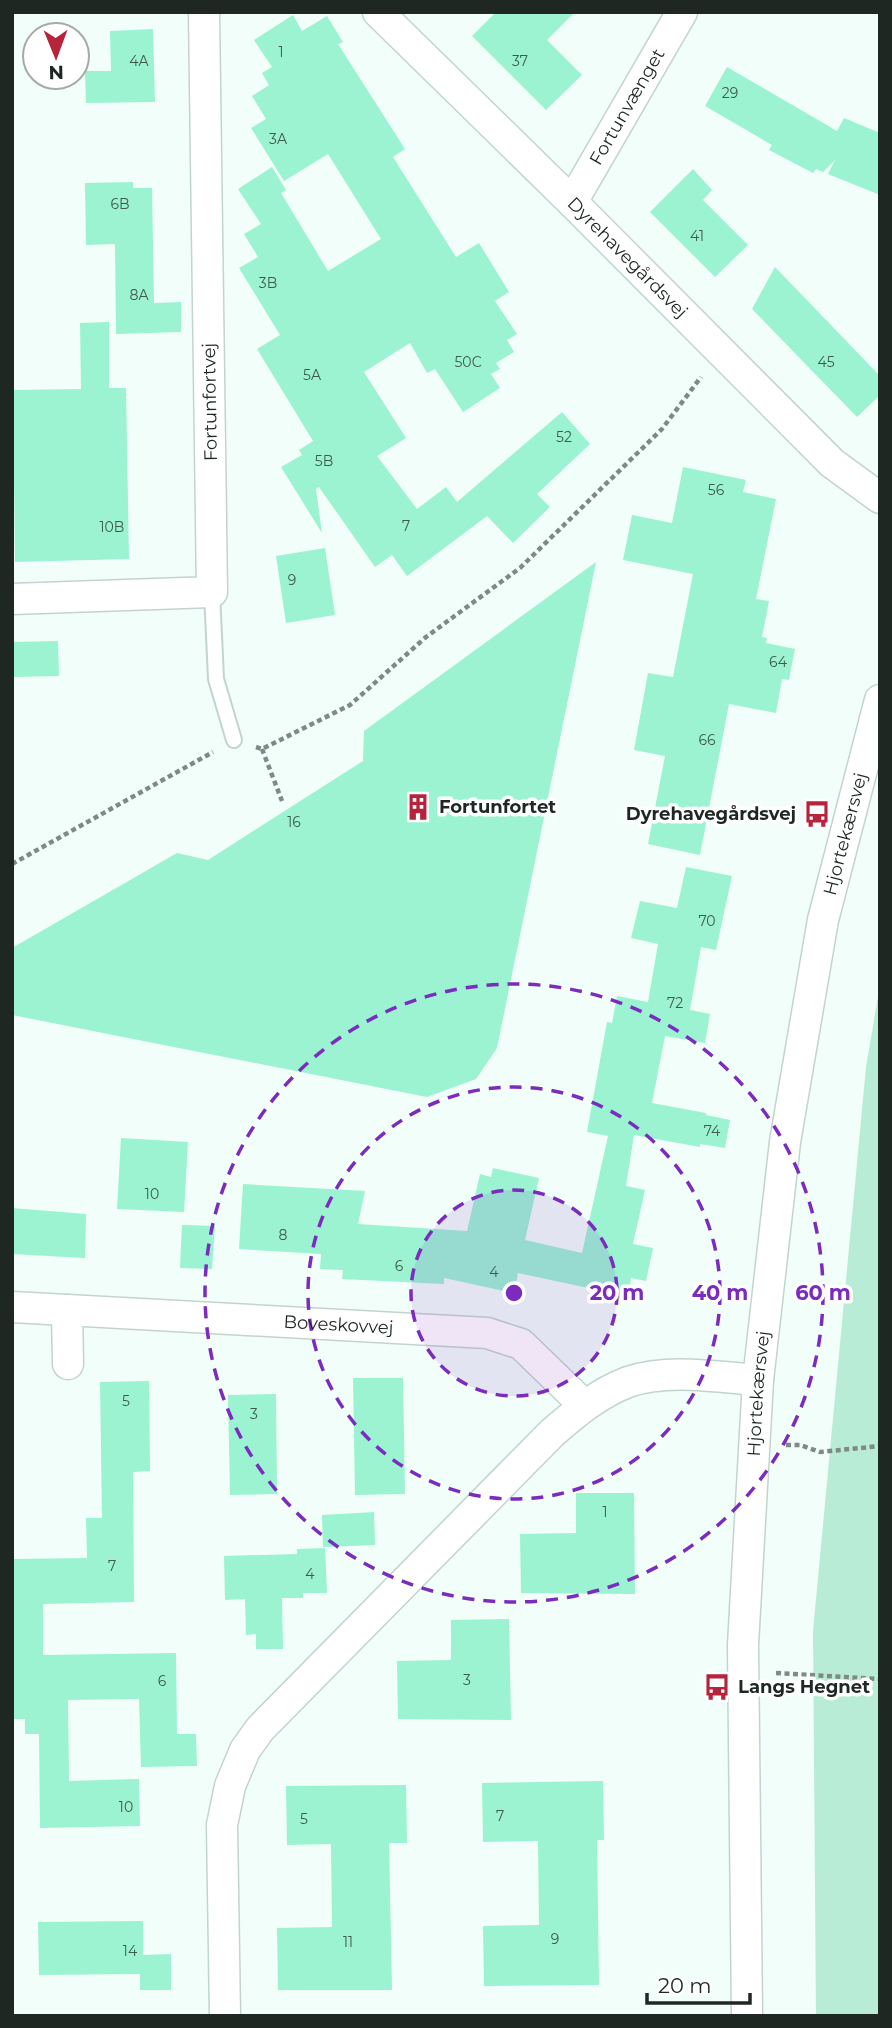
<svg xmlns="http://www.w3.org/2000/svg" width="892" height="2028" viewBox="0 0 892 2028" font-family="Montserrat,sans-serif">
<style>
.green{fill:#b9ecd7}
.building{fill:#9bf3d2}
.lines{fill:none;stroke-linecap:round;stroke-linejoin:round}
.lane-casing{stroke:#c1d5cd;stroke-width:18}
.street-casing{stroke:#c1d5cd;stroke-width:33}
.path{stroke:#808a85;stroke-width:4.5;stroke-dasharray:5 3.5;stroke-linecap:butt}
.lane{stroke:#fff;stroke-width:14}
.street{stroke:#fff;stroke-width:30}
.ring{fill:none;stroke:#7b2cbf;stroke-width:3.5;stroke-dasharray:12 9}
.labels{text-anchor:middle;stroke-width:7;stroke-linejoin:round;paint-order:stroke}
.number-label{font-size:14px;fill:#3e5a4f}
.street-label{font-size:18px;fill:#1f2723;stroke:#fff}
.poi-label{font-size:18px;font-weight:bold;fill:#1f2723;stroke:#fff;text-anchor:start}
.centre{fill:#7b2cbf;stroke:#fff;stroke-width:3.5}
.ring-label{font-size:21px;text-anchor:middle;font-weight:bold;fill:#7b2cbf;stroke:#fff;stroke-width:7;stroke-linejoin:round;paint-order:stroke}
</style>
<rect width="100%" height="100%" fill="#f2fef9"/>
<path class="green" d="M880,985V2016H816L813,1631L866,1067Z"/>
<g class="building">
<path d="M496,12H575L547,40L582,75L546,110L472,36Z"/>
<path d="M293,15L302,31L327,16L343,42L338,44L405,149L393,157L456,257L479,243L509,292L495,301L517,334L507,340L514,352L496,363L500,369L491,374L500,388L463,412L435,369L427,373L410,343L364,372L406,438L377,456L417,509L446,487L457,502L562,412L590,444L537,494L550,507L513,543L487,516L407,576L392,555L375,567L319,487L316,489L322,533L281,467L302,455L299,450L313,441L257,349L280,335L239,268L258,257L244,234L261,224L238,189L272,167L286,190L281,193L328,271L381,239L328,154L284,181L251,128L266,119L252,96L269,85L262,73L272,67L254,40Z"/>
<path d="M153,29L155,102L86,103L85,71H111L110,31Z"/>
<path d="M727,67L837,131L844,118L880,133V195L828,174L835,160L823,172L816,169L813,173L769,150L772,145L705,106Z"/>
<path d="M693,169L712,190L703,200L748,245L715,277L650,212Z"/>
<path d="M133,182V188H152L154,303L181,302V332L116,334L115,244L86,245L85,183Z"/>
<path d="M775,267L880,376V395L857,417L752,309Z"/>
<path d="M109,322V388H126L129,559L15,562L13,390L81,389L80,323Z"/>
<path d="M683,467L746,480L743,492L776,499L756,599L769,601L762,637L767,638L766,643L795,649L789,680L782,679L776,713L729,704L700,855L648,844L665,756L634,750L648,673L673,677L693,574L623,560L632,515L672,523Z"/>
<path d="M325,548L335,615L286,623L276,556Z"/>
<path d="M596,562L497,1048L476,1079L427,1097L12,1015V948L177,853L208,860L363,761L364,731Z"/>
<path d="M58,641L59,676L13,677L12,642Z"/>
<path d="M686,867L732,876L716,950L701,947L690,1010L710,1014L705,1043L665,1036L652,1103L706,1113V1115L730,1120L725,1148L700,1144V1147L634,1135L626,1186L645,1190L633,1244L653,1248L646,1281L631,1278L628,1298H591L593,1289L518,1273L514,1293L444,1278V1284L342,1279L343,1270L320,1269L321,1254L239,1249L243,1184L365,1191L358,1224L467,1231L480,1174L491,1177L493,1168L539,1178L525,1240L582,1253L608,1136L587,1132L607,1022L612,1023L617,996L648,1002L658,944L631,938L640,901L677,908Z"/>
<path d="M121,1138L188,1142L184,1212L117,1209Z"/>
<path d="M12,1208L86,1214L85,1258L12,1254Z"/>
<path d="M182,1225L215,1226L212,1269L180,1268Z"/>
<path d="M353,1378H403L405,1494L355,1495Z"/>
<path d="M149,1381L150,1471L133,1472L134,1602L43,1604V1655L176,1653L177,1734H196L197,1766L141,1767L139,1699L68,1700L69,1781L139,1779L140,1826L40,1828L39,1734H25V1719H12V1559L87,1558L86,1518H102L100,1382Z"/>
<path d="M276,1394L277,1494L230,1495L228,1395Z"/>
<path d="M576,1493H634L635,1594L521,1593L520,1534L576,1533Z"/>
<path d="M374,1512L375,1545L323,1547L322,1515Z"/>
<path d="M325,1548L327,1593H303V1598H282L283,1649H256V1634L246,1635L245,1599L225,1600L224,1556L297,1554V1549Z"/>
<path d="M509,1619L511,1720L398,1719L397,1661L451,1660V1620Z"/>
<path d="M603,1781L604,1840H597L599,1985L484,1986L483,1926L539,1925L538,1841L483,1842L482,1783Z"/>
<path d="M406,1785L407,1843H389L392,1990H278L277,1928L332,1927L331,1844L287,1845L286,1786Z"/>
<path d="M143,1921V1955L171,1954V1990H140V1974L39,1975L38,1922Z"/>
</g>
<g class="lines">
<defs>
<path id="lane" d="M212,592L216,679L234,740"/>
<g id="street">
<path id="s1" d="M378,12L572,202L832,463L880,498"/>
<path id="s2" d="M572,202L682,12"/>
<path d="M12,599L212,592L204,12"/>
<path id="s3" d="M12,1307L487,1333L521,1344L584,1405"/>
<path d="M67,1310L68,1364"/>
<path d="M225,2016L222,1825L230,1786L245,1750L260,1729L552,1433C575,1413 599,1393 628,1382C666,1368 719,1377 758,1380"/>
<path id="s4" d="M747,2016L743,1645L758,1380L785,1142L823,920L880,700"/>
</g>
</defs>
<use href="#lane" class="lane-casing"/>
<use href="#street" class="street-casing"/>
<g class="path">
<path d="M256,747L262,749L350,705L426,637L520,568L662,429L701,377"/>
<path d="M262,749L282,801"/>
<path d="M12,864L213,752"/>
<path d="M786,1445H800L820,1452L880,1446"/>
<path d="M776,1673L880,1679"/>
</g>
<use href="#lane" class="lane"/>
<use href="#street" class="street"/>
</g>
<circle cx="514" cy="1293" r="103" fill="#7b2cbf" fill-opacity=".12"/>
<g class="ring">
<circle cx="514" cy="1293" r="103"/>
<circle cx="514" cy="1293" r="206"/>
<circle cx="514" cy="1293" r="309"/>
</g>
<defs>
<symbol id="building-bare" viewBox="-9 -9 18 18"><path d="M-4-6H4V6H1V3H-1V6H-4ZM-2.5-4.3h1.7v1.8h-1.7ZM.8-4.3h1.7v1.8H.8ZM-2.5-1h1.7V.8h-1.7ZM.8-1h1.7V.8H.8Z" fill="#b6243c" stroke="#fff" stroke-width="2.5" paint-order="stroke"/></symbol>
<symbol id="bus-bare" viewBox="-9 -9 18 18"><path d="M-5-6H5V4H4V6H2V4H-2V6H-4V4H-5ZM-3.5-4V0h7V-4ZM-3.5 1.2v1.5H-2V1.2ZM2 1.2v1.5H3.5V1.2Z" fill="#b6243c" stroke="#fff" stroke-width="2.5" paint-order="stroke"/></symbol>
</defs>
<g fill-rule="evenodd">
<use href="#building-bare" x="399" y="788" width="38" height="38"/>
<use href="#bus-bare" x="798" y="795" width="38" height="38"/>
<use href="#bus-bare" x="698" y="1668" width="38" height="38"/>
</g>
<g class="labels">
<g class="number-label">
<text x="281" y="57">1</text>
<text x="139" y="66">4A</text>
<text x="520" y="66">37</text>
<text x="730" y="98">29</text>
<text x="278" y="144">3A</text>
<text x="120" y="209">6B</text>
<text x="697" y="241">41</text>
<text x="268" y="288">3B</text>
<text x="139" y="300">8A</text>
<text x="468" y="367">50C</text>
<text x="826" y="367">45</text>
<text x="312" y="380">5A</text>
<text x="564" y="442">52</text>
<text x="324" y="466">5B</text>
<text x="716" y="495">56</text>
<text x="406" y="531">7</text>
<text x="112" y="532">10B</text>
<text x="292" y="585">9</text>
<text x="778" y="667">64</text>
<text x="707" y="745">66</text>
<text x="294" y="827">16</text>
<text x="707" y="926">70</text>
<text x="675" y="1008">72</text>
<text x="712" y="1136">74</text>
<text x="152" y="1199">10</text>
<text x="283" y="1240">8</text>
<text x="399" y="1271">6</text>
<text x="494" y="1277">4</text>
<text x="126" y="1406">5</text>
<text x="254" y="1419">3</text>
<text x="605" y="1517">1</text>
<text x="112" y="1571">7</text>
<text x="310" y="1579">4</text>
<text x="467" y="1685">3</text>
<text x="162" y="1686">6</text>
<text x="126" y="1812">10</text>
<text x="500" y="1821">7</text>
<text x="304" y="1824">5</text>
<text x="555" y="1944">9</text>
<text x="348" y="1947">11</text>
<text x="130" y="1956">14</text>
</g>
<g class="street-label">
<text dy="6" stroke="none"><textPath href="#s2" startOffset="110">Fortunvænget</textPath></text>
<text dy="6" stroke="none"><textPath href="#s1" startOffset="350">Dyrehavegårdsvej</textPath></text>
<text transform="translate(210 402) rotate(-91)" y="6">Fortunfortvej</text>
<text dy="6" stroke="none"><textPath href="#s4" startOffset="1190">Hjortekærsvej</textPath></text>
<text dy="6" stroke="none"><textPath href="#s3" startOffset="327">Boveskovvej</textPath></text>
<text dy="6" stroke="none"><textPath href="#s4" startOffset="623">Hjortekærsvej</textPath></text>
</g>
<g class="poi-label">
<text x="439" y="813">Fortunfortet</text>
<text x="796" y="820" text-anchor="end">Dyrehavegårdsvej</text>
<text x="738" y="1693">Langs Hegnet</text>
</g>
</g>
<circle cx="514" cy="1293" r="10" class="centre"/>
<g class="ring-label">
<text x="617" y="1300">20 m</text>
<text x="720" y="1300">40 m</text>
<text x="823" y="1300">60 m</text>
</g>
<rect width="892" height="2028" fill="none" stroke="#1f2723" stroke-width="28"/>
<g transform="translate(56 56) rotate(179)"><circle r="33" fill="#ffffff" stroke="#a5a9a7" stroke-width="2"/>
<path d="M0-5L12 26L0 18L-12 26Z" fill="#b6243c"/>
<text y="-10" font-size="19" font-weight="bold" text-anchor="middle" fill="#1f2723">N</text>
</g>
<path d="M647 1993v10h103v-10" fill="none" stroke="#1f2723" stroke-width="3.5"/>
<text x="658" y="1993" font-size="21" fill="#1f2723" stroke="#ffffff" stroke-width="5" paint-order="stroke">20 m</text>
</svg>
